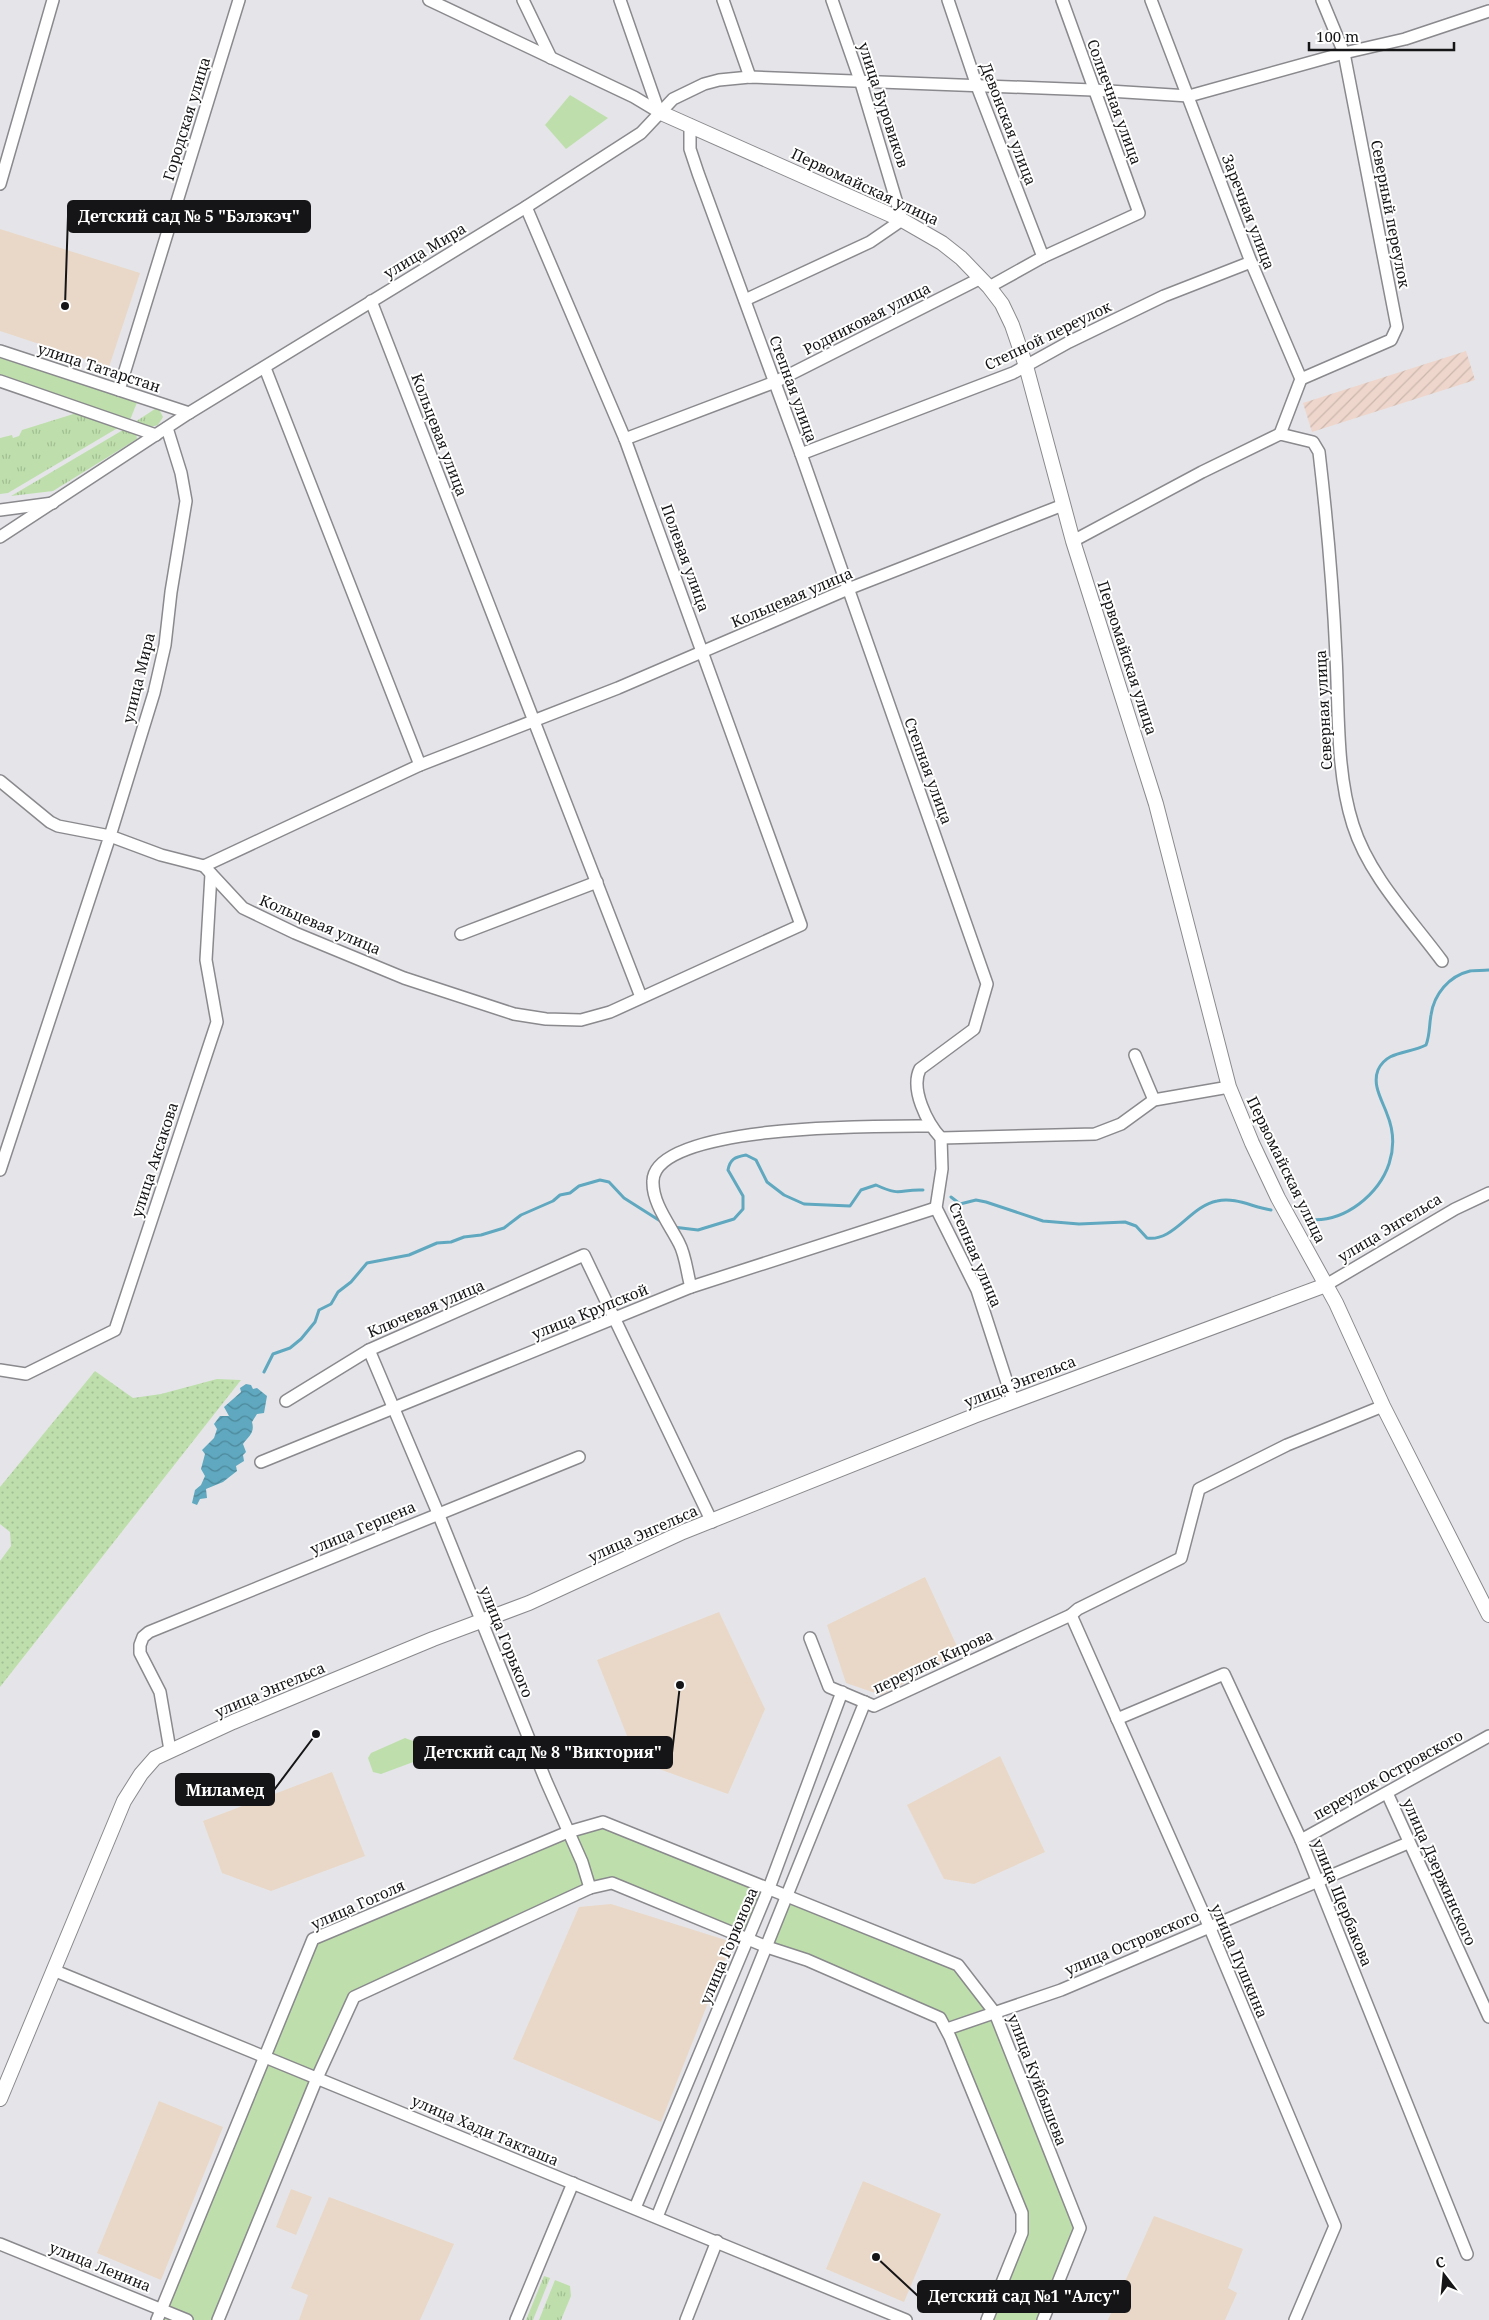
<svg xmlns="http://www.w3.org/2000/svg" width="1489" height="2320" viewBox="0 0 1489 2320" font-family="'Noto Serif',serif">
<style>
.industrial{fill:url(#industrial-furrows)}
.education{fill:#e9d8c7}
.grass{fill:url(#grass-tufts)}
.park{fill:#bedfac}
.garden{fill:url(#garden-dots)}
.water{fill:url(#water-waves)}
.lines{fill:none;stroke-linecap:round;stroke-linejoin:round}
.stream{stroke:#5fa8bf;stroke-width:3}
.minor-casing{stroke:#8a898d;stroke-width:14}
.tertiary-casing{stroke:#8a898d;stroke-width:16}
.minor{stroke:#fff;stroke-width:11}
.tertiary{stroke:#fff;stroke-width:14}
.labels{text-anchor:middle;stroke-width:4;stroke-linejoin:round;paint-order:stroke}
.street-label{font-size:15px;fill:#151517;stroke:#fff}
.leader{fill:none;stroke:#151517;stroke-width:2}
.callout-dot{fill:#151517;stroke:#fff;stroke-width:2}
.callout{fill:#151517;stroke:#151517;stroke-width:2}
.callout-label{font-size:16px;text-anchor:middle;font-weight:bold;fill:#fff}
</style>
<defs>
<pattern id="industrial-furrows" width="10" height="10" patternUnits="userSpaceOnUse" patternTransform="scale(1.25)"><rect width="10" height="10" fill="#eed6cc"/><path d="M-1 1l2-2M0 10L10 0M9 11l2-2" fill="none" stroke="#cbb7ae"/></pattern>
<pattern id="grass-tufts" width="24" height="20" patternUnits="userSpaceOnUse" patternTransform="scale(1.25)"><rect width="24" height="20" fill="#bedfac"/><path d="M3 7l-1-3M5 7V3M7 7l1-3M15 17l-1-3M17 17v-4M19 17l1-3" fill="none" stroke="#a2be93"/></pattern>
<pattern id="garden-dots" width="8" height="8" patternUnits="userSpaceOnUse" patternTransform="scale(1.25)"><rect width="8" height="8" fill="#bedfac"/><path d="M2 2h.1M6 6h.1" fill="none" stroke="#a2be93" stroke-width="1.8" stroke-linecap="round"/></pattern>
<pattern id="water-waves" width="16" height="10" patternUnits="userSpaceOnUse" patternTransform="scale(1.25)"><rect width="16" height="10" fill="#5fa8bf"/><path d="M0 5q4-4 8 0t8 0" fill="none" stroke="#4d889a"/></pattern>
</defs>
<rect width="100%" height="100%" fill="#e5e5e9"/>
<path class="industrial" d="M1466,351L1475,380L1312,432L1303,403Z"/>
<g class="education">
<path d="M0,229L140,273L109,367L0,331Z"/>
<path d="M925,1577L961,1655L881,1695L846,1683L827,1625Z"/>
<path d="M719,1612L765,1709L728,1794L637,1761L597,1660Z"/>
<path d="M1000,1756L1045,1852L974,1884L944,1879L907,1805Z"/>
<path d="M332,1772L365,1856L271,1891L222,1873L203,1821Z"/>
<path d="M611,1904L732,1942L661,2122L513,2059L579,1907Z"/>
<path d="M159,2101L223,2127L161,2280L97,2253Z"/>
<path d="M863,2181L941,2214L904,2302L826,2269Z"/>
<path d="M291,2189L312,2197L296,2235L276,2227Z"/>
<path d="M329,2197L454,2244L420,2320H299L308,2295L291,2288Z"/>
<path d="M1154,2216L1243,2249L1228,2288L1237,2293L1225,2320H1108Z"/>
</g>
<g class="grass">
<path d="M158,407L163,417L158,425L151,427L135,422Z"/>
<path d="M83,411L121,426L8,493L0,494V438L12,435L13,438L19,436L22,430Z"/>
<path d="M128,427L136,432L137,439L53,491L11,496Z"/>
<path d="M544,2276L550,2278L533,2320H526Z"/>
<path d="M555,2280L570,2286L571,2296L561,2320H539Z"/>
</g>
<g class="park">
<path d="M570,95L608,118L566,149L545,125Z"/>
<path d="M0,354L138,400L130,420L0,377Z"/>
<path d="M405,1738L413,1741L418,1752L416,1761L381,1774L373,1772L368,1758L371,1753Z"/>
<path d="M603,1822L769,1888L748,1939L612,1883L354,1997L218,2320H157L313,1939Z"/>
<path d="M788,1896L958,1965L995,2013L1080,2228L1043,2320H987L1015,2249L1022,2213L940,2018L767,1947Z"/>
</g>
<path class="garden" d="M95,1371L133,1398L161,1394L217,1379L241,1380L0,1687V1561L11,1546L10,1532L0,1524V1487Z"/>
<path class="water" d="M246,1384L251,1385L253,1389L257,1388L267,1396L264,1413L257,1414L252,1422C255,1433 249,1436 243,1444L246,1452L243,1455L244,1461L236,1466L237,1471L223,1482L206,1489L207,1498L200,1499L197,1505L192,1503L195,1490L201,1485L205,1476L201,1469L205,1454L202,1450L214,1438L217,1429L214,1424L220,1416H229L224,1407L241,1392L240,1388Z"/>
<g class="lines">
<g class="stream">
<path d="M951,1197L960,1204L976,1200L986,1202L1043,1221L1079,1224L1125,1222L1136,1226L1147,1238C1174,1242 1190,1206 1217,1201C1236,1197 1252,1207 1271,1210"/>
<path d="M1306,1219C1326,1222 1343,1216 1359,1204C1388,1182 1401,1148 1387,1114C1382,1100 1372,1085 1378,1070C1387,1050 1409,1054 1426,1045C1430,1035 1429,1026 1431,1015C1434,994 1449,976 1470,971C1476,970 1483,971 1489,970"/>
<path d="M673,1227L698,1230L734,1219L743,1209V1196L728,1170C730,1159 735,1157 746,1155L756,1160L767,1182L784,1195L804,1204L850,1206L861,1190L876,1185C902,1197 899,1189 923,1190"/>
<path d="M264,1372L273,1354L290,1348L301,1339L315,1322L319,1310L331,1304L338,1292L351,1282L367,1263L409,1255L437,1243L451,1242L464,1237L481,1235L504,1228L521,1215L553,1201L560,1195L570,1193L579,1186L600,1180L609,1182L624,1198L665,1224"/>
</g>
<defs>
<g id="minor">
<path d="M429,0L634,97L659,112"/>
<path d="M523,0L551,58"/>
<path d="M620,0L659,112"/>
<path d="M723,0L750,77"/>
<path d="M948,0L977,86L1043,257"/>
<path d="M1151,0L1251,262L1301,379L1280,434"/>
<path d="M690,125V149L698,173L801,454L987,984L974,1029L920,1069C910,1089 927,1123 941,1138L942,1169L936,1208L977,1290L1013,1401"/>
<path d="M0,184L53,0"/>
<path d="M989,287L1043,257L1139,213L1062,0"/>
<path d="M745,300L870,242L902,220L861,83L832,0"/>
<path d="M371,301L641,997"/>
<path d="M0,351L189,413"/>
<path d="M265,368L420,765"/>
<path d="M1301,379L1391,340L1397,327L1344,53L1322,0"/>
<path d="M0,381L156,435"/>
<path d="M119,390L239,0"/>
<path d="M167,428L181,473L186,501L171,592L165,645L154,693L110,836L161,855L204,866"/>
<path d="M625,439L775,382L981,278"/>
<path d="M801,454L1013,373L1069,342L1164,296L1251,262"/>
<path d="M0,510L53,503"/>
<path d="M0,537L189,413L526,207L641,133L673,99L704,84L719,80L750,77L1093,90L1189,96L1344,53L1405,39L1489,11"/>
<path d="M1073,541L1202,472L1280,434L1313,442L1319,452C1327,520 1333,588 1336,656C1339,711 1336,772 1353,825C1369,876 1411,919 1442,961"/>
<path d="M0,781L50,822L58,826L110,836L0,1170"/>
<path d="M204,866L243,908L295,933L404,978L514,1014L546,1019L581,1020L610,1012L801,925L625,439L526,207"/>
<path d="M204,866L420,765L618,688L848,589L1063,505"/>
<path d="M461,934L597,882"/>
<path d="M1135,1055L1154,1100"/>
<path d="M941,1138L1095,1134L1121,1124L1154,1100L1229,1087"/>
<path d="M1326,1285L1455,1209L1489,1193"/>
<path d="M691,1287C687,1274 686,1256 679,1243C670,1225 652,1203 653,1181C654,1123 886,1126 930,1126"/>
<path d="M369,1350L438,1513L546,1781L582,1862L590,1888"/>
<path d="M0,1370L26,1374L115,1330L217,1022L206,960L211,874"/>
<path d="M286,1401L369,1350L584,1255L712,1522"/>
<path d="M261,1462L691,1287L936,1208"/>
<path d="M1071,1615L1209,1926L1335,2226L1295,2320"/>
<path d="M810,1638L829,1687L874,1706L1071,1615L1078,1609L1181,1558L1199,1489L1287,1445L1383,1406"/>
<path d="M1117,1719L1224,1674L1301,1840L1467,2254"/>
<path d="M170,1750L160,1692L140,1653V1645L143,1637L149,1632L579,1457"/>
<path d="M1387,1793L1489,2017"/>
<path d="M1301,1840L1489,1736"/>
<path d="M53,1970L906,2320"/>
<path d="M947,2029L1061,1990L1408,1843"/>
<path d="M635,2208L769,1888L842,1692"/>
<path d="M657,2217L865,1702"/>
<path d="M0,2244L187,2320"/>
<path d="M157,2320L313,1939L568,1832L603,1822L958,1965L995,2013L1080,2228L1043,2320"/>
<path d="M218,2320L317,2078L354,1997L590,1888L612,1883L767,1947L807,1960L940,2018L950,2037L1022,2213V2233L987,2320"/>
<path d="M516,2320L573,2183"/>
<path d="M686,2320L717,2241"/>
</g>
<g id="tertiary">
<path d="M659,112L902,220L942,243L961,258L989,287L1002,304L1012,325L1026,366L1073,541L1156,804L1229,1087L1252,1143L1278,1198L1336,1303L1383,1406L1489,1615"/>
<path d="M0,2099L124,1801L141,1774L155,1758L233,1722L433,1639L529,1603L683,1532L974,1416L1326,1285"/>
</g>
</defs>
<use href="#minor" class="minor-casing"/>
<use href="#tertiary" class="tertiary-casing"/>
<use href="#minor" class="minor"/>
<use href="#tertiary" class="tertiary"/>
</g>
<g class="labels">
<g class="street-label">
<text transform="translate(1114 102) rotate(70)" y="5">Солнечная улица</text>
<text transform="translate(883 105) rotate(72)" y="5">улица Буровиков</text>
<text transform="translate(187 119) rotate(-73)" y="5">Городская улица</text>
<text transform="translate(1008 124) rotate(69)" y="5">Девонская улица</text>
<text transform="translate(865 187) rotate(25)" y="5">Первомайская улица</text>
<text transform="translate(1248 212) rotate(69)" y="5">Заречная улица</text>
<text transform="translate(1390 214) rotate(79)" y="5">Северный переулок</text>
<text transform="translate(425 251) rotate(-31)" y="5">улица Мира</text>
<text transform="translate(867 319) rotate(-27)" y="5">Родниковая улица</text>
<text transform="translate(1048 336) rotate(-26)" y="5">Степной переулок</text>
<text transform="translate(99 368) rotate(18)" y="5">улица Татарстан</text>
<text transform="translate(793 389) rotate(70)" y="5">Степная улица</text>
<text transform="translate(439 435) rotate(69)" y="5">Кольцевая улица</text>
<text transform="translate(685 558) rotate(70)" y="5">Полевая улица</text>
<text transform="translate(792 598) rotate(-23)" y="5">Кольцевая улица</text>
<text transform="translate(1127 658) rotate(72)" y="5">Первомайская улица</text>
<text transform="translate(139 678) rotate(-76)" y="5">улица Мира</text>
<text transform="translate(1324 710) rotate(-93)" y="5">Северная улица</text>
<text transform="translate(928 771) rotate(70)" y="5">Степная улица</text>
<text transform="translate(320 925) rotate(23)" y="5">Кольцевая улица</text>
<text transform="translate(155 1160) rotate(-72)" y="5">улица Аксакова</text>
<text transform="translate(1286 1170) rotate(64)" y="5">Первомайская улица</text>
<text transform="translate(1390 1228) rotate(-31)" y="5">улица Энгельса</text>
<text transform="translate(975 1255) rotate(67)" y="5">Степная улица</text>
<text transform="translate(426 1309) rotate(-23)" y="5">Ключевая улица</text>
<text transform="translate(590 1312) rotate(-22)" y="5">улица Крупской</text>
<text transform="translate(1020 1382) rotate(-21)" y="5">улица Энгельса</text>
<text transform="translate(363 1528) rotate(-23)" y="5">улица Герцена</text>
<text transform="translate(643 1534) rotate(-24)" y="5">улица Энгельса</text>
<text transform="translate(506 1642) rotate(68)" y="5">улица Горького</text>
<text transform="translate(933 1662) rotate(-25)" y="5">переулок Кирова</text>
<text transform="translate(270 1690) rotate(-23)" y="5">улица Энгельса</text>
<text transform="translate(1388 1775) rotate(-29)" y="5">переулок Островского</text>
<text transform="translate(1439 1872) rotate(66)" y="5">улица Дзержинского</text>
<text transform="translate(1342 1903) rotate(68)" y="5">улица Щербакова</text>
<text transform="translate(358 1905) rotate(-24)" y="5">улица Гоголя</text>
<text transform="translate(1132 1943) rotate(-23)" y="5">улица Островского</text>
<text transform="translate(729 1946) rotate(-67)" y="5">улица Горюнова</text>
<text transform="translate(1239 1961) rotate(67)" y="5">улица Пушкина</text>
<text transform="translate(1037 2080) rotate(69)" y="5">улица Куйбышева</text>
<text transform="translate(485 2131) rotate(23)" y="5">улица Хади Такташа</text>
<text transform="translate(100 2267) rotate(22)" y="5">улица Ленина</text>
</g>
</g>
<path class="leader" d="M65 306L68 216M680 1685L672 1753M316 1734L274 1790M876 2257L918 2296"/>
<g class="callout-dot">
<circle cx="65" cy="306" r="5"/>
<circle cx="680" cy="1685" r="5"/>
<circle cx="316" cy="1734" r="5"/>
<circle cx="876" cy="2257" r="5"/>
</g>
<g class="callout">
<rect x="68" y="201" width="242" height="31" rx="5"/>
<rect x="414" y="1737" width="258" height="31" rx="5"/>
<rect x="176" y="1774" width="98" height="31" rx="5"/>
<rect x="918" y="2281" width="212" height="31" rx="5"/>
</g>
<g class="callout-label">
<text x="189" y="222">Детский сад № 5 "Бэлэкэч"</text>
<text x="543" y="1758">Детский сад № 8 "Виктория"</text>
<text x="225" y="1796">Миламед</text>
<text x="1024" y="2302">Детский сад №1 "Алсу"</text>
</g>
<g transform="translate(1444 2275) rotate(344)" stroke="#ffffff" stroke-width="4" paint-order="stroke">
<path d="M0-4L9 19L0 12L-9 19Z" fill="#151517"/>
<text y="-8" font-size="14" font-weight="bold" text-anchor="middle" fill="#151517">С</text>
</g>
<path d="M1309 42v8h145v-8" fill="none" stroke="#151517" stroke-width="2.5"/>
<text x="1316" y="42" font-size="15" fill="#151517" stroke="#ffffff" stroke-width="4" paint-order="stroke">100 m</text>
</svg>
